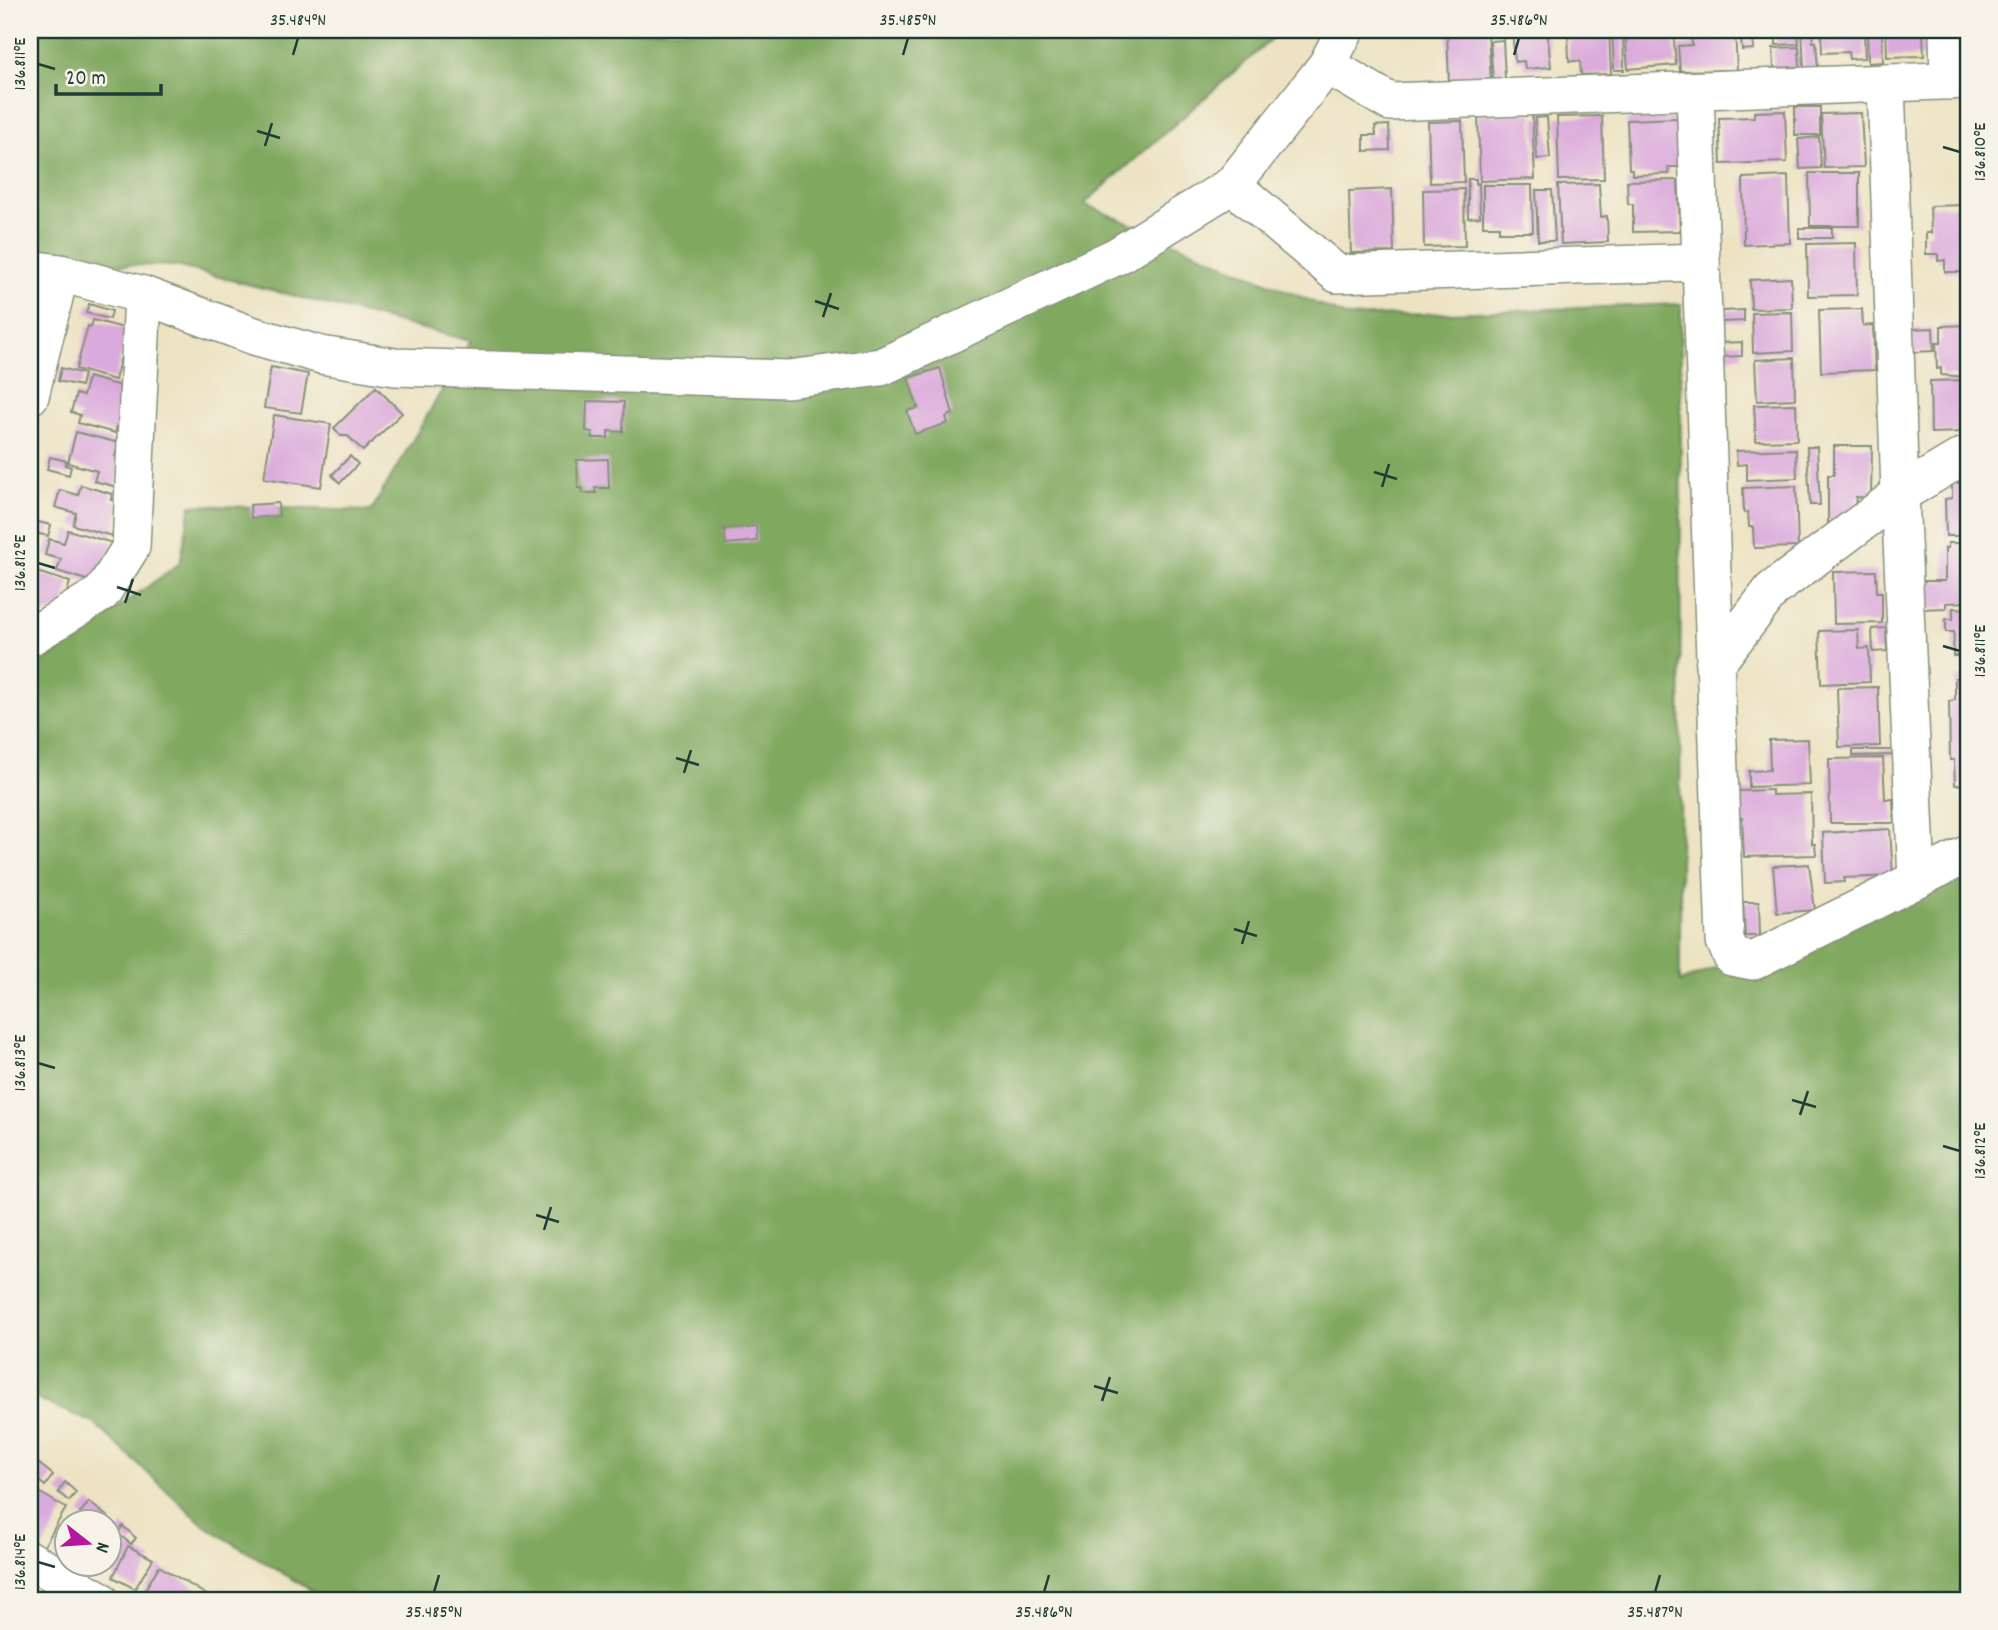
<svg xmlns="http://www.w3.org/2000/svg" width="1998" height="1630" viewBox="0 0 1998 1630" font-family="Dekko,sans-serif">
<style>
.forest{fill:#80a85f;stroke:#50724a;stroke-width:2}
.building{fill:#dbaadc}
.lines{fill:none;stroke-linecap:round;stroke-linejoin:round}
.minor-casing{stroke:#86907c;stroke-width:40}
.minor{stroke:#fff;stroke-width:37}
.ticks{fill:none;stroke:#1f3d34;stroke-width:2.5}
.neatline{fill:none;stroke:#1f3d34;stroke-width:2.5}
.ticks-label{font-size:18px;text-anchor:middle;fill:#1f3d34}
</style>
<rect width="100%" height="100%" fill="#f7f3e8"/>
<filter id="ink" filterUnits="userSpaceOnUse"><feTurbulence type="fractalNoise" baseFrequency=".0143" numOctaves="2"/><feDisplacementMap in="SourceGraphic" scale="14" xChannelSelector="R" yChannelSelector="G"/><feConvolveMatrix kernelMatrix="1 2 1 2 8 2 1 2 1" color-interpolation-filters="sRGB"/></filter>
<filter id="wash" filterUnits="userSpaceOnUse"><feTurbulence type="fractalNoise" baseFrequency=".00686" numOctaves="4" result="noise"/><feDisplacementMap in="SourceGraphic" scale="28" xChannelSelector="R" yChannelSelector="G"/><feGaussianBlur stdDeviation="1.57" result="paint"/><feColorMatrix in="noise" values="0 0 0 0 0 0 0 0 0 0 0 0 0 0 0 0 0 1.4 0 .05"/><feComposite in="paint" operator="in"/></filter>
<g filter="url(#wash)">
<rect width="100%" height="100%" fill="#ede3c3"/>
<path class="forest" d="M30,30H1282L1084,204L1348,317L1681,304L1680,982L1917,888L1968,858V1600H327L205,1526L94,1423L30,1396V672L180,563L191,505L371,511L471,341L176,266L53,263L30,258Z"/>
<g id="blocks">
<g class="building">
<path d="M1447,30H1488L1491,83L1449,84Z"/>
<path d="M1512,30H1547L1551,67L1525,69L1524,61L1515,62Z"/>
<path d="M1568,30H1609L1611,74L1581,75L1580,61H1569Z"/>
<path d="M1612,30H1623L1624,70H1614Z"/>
<path d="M1625,30H1673L1676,65L1628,69Z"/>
<path d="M1691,30H1735L1737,70L1680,71L1678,46L1692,45Z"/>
<path d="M1740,30H1752L1754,49L1742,50Z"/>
<path d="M1776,30H1798L1799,44L1776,45Z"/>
<path d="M1802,30H1813V42H1816L1818,68L1804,69Z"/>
<path d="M1821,30H1864L1865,58L1849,59L1848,52L1822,53Z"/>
<path d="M1867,30H1882L1883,62L1868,63Z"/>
<path d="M1886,30H1931V32L1923,33L1924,56L1887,57Z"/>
<path d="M1503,40L1505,79H1493L1490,41Z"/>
<path d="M1799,47L1800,67L1774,68L1773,48Z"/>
<rect x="1795" y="107" width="25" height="28"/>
<path d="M1785,111L1787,162L1721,164L1719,118L1754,117V112Z"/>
<path d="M1532,113L1535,179L1480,181L1478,115Z"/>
<path d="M1861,113L1864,167L1824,168L1821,114Z"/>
<path d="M1602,116L1604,179L1559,180L1557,117Z"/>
<path d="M1547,117L1550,158L1537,159L1535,118Z"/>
<path d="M1678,118L1679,167H1668L1669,174L1632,175V169H1629L1627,120Z"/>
<path d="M1462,121L1464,182L1430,183L1428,122Z"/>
<path d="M1389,125L1390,150L1364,151V135H1376L1375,126Z"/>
<path d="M1819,137L1821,168L1800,169L1798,139Z"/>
<path d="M1809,173H1859V226H1810Z"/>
<path d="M1788,176L1790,243L1744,245L1743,178Z"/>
<path d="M1468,179H1476V184L1479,183L1480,217L1468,218Z"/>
<path d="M1678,180L1680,231L1633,232V204H1628L1627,181Z"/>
<path d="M1599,184L1601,217L1607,216L1608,242L1561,244L1558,185Z"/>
<path d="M1483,185H1532L1533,232H1499V226H1483Z"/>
<path d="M1392,189L1394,252L1351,253L1349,191Z"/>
<path d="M1464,189L1465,246L1424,247L1423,190Z"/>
<path d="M1536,190H1552L1555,241H1538Z"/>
<path d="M1968,205V272H1945V260L1938,261V254H1926V233H1931L1930,206Z"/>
<rect x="1799" y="228" width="33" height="10"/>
<path d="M1856,243L1857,295L1808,296L1807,244Z"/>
<path d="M1791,278L1792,308L1751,309L1750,280Z"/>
<path d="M89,304L112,311L110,319L86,313Z"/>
<path d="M1862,309L1863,326L1873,325L1875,370L1821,372L1819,310Z"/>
<path d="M1744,310V321L1722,322L1721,311Z"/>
<path d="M1792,312L1793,351L1753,353L1752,313Z"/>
<path d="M93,320L128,329L115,380L76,369L88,326L91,327Z"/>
<path d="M1968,325V377L1941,375V368L1937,369L1936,343H1941V326Z"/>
<path d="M1933,328L1934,351L1913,352V329Z"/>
<path d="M1742,342V356L1721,357V343Z"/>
<path d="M1794,358L1795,399L1757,401L1755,360Z"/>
<path d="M271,367L308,374L301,413L264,408Z"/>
<path d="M61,368L84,374L81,386L58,381Z"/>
<path d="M940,368L953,414L946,417L948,423L915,434L907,411L918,408L908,378Z"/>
<path d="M88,377L128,388L115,433L78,423L80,415L71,412L76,394L83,396Z"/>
<path d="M1968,380V432L1931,433L1930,381Z"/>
<path d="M376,387L402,413L363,451L348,436H341L334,428Z"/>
<path d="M587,401L624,402L623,432L608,431V438H592V432L586,431Z"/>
<path d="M1796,404L1797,440L1756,441L1754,405Z"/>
<path d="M274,415L331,424L321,487L264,478Z"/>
<path d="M76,432L119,443L115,456L120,457L117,487L94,481L97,471L68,463Z"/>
<path d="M1834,446H1872L1871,498L1856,497L1855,510L1828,530V475H1834Z"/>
<path d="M1807,447H1817L1820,505H1810Z"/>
<path d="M1796,449L1797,478L1747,480V464L1737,465L1736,451Z"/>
<path d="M350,456L358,464L340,483L332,475Z"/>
<path d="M50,457L67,461L65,465L71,467L69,475L47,469Z"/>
<path d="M608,459L609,488H595L596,493H583L582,488H578L577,460Z"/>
<path d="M1952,483H1968V536H1946L1945,499L1952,498Z"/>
<path d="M81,485L112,494L111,500L121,503L112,536L73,525L76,513L55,507L60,490L78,495Z"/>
<path d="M1796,486L1798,547L1754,548L1753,527H1749L1748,512L1744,513L1743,488Z"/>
<path d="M278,503L279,516L251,518L250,505Z"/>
<path d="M30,520L51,525L48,536L30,532Z"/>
<path d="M756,526L757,541L726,544L724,529Z"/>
<path d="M68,530L113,543L93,582L57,571L61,559L45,555L49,539L64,543Z"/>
<path d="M1948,543H1968V602L1946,603V608L1922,609L1921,581H1945V548H1948Z"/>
<path d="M30,570L70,582L63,606L30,620Z"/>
<path d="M1876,571L1877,592H1882V623L1834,624L1833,572Z"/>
<path d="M1953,608L1968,609V656H1953L1954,632H1946V619H1953Z"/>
<path d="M1886,628L1887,651L1873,652L1872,629Z"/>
<path d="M1858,630L1859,649L1869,648L1870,682L1821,684L1819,631Z"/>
<path d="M1955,678H1968V784L1955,785L1954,760H1950L1949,701L1955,700Z"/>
<path d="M1878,687L1880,746L1839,747L1837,688Z"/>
<path d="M1808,739L1810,785L1749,787V771L1770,770L1769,740Z"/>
<path d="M1853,750H1893V755L1853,756Z"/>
<path d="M1883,758L1885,800L1893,799L1894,823H1830L1829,759Z"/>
<path d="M1772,790V795L1811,794L1812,844H1815L1816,855L1744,857L1742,818H1738L1737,791Z"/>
<path d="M1890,829L1893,876L1844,878V882L1825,883L1823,833Z"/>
<path d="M1809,864L1815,910L1777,913L1773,866Z"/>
<path d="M1743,902H1759L1760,936H1745Z"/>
<path d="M37,1462L53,1475L45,1486L30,1473Z"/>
<path d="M65,1482L76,1492L69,1501L58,1492Z"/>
<path d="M30,1487L66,1508L43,1548L30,1540Z"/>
<path d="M89,1502L108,1517L105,1522H90L80,1513Z"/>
<path d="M123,1526L136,1538L131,1544L117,1533Z"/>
<path d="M128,1546L153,1559L135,1589L113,1577Z"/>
<path d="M159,1566L215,1600H139Z"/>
<path d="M30,1588L51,1600H30Z"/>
</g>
</g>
</g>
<g filter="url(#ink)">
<use href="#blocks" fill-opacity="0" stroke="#86907c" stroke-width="2"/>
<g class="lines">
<defs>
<g id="minor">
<path d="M1948,30L1949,81"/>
<path d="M1327,65L1390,102L1968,80"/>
<path d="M1886,83L1900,494L1917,880"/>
<path d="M1695,91L1725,941L1732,957L1753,961L1968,854"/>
<path d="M1232,185L1337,274L1701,262"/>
<path d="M30,269L60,273L143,295L254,336L321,355L395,367L788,379L881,367L1117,256L1232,185L1327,65L1345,30"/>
<path d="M30,396L60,273"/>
<path d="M30,637L102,593L131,547L143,295"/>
<path d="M1714,666L1772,590L1900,494L1962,457H1968"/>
<path d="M30,1560L100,1600"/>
</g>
</defs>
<use href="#minor" class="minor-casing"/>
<use href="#minor" class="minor"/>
</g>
</g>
<path class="ticks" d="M293,55L298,38M903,55L908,38M1514,55L1519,38M38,64L55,69M257,131L280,138M265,146L272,123M1943,147L1960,152M815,301L839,309M823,317L831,293M1374,472L1397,479M1382,487L1389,464M38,563L55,568M117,587L141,595M125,603L133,579M1943,646L1960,651M676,758L699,765M684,773L691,750M1234,929L1257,936M1242,944L1249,921M38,1063L55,1068M1792,1100L1816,1107M1800,1115L1808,1091M1943,1146L1960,1151M536,1215L559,1222M544,1230L551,1207M1094,1386L1118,1393M1102,1401L1110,1377M38,1562L55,1567M434,1592L439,1575M1044,1592L1049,1575M1655,1592L1660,1575"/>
<rect width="1998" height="1630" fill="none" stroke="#f7f3e8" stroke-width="77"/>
<g transform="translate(88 1543) rotate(107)"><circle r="33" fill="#f7f3e8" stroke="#a1aaa0" stroke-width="2"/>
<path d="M0-5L12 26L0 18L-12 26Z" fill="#b5179e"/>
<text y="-10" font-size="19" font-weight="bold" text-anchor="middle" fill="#1f3d34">N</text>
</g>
<path d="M56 84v10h105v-10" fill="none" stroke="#1f3d34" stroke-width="3.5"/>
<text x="66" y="84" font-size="21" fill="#1f3d34" stroke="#f7f3e8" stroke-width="5" paint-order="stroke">20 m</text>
<rect x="38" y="38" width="1922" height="1554" class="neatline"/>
<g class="ticks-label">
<text x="298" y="25">35.484°N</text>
<text x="908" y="25">35.485°N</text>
<text x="1519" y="25">35.486°N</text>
<text transform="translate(19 64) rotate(-90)" y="6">136.811°E</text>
<text transform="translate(1979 152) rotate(-90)" y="6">136.810°E</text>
<text transform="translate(19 563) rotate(-90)" y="6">136.812°E</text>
<text transform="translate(1979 651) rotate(-90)" y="6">136.811°E</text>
<text transform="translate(19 1063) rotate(-90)" y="6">136.813°E</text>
<text transform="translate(1979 1151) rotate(-90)" y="6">136.812°E</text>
<text transform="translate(19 1562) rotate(-90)" y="6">136.814°E</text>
<text x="434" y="1617">35.485°N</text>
<text x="1044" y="1617">35.486°N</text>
<text x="1655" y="1617">35.487°N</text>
</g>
</svg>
